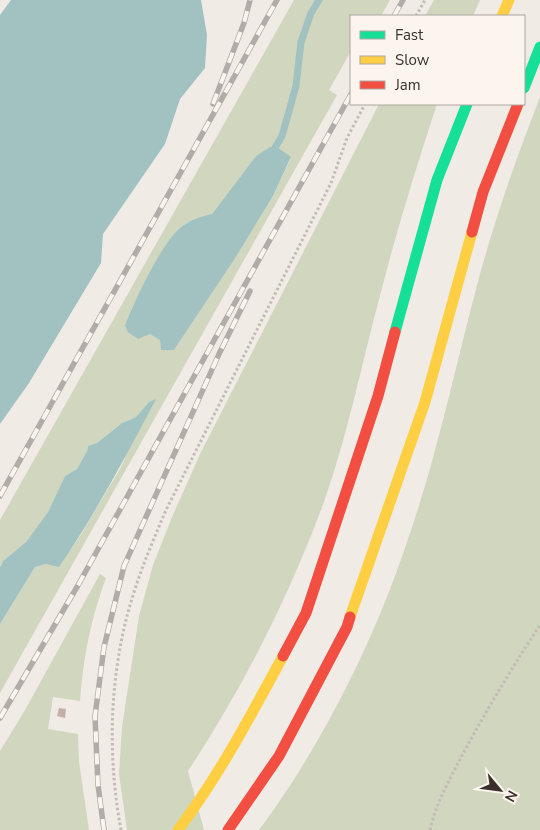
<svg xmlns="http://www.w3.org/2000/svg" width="540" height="830" viewBox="0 0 540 830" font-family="'Nunito Sans',sans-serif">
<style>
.green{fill:#d1d6bf;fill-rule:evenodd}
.water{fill:#a1c2c1}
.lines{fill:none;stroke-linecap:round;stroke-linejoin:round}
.stream{stroke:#a1c2c1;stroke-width:7}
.building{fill:#c3afa7}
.path{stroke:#c2bbb6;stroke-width:3;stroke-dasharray:2.5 2.5;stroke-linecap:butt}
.fast{stroke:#16e098;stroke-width:11}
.slow{stroke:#ffcf43;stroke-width:11}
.jam{stroke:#f24e42;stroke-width:11}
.rail-casing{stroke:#b1aca8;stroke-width:5.5}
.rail{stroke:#fbf5ee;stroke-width:4;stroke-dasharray:11;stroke-linecap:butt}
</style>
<rect width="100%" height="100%" fill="#f0ebe5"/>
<g class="green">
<path d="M294,0H390L381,16H351V51L329,90L337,95L0,693V624L35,567L46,564L59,566L80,536L121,467L149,402L136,417L122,423L97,443L88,446L87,451L77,469L65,476L48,512L26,542L3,561L0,567V520ZM277,147L291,158L273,196L234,260L174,350H161L160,339L150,333L131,310C143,287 162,245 180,228C188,220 201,216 212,214L256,156Z"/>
<path d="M434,0H480L473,16H425Z"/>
<path d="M540,97V830H259C321,747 373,643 406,545C436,460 454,372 477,285C494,221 516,159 540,97Z"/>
<path d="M379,104H437C417,165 398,226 382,288C363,358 349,430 325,499C289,597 245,684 188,771L204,830H127L119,774L122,727L139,616L153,565L172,517L201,452Z"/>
<path d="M100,574L106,578C91,618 83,658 80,701L53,697L48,729L78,734L79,762L89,830H0V751L25,710Z"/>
</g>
<g class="water">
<path d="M11,0H201L207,35L205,68L180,99L165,144L103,234L101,263L29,383L0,424V15Z"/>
<path d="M270,147H277L291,157L273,196L234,260L174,350H161L160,340L150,334L138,339L128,332L125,326C133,303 162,243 180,228C189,220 201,216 212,214L256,156Z"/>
<path d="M156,399C126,456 96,513 59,567L46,564L35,567L0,624V567L3,561L26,542L48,512L65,476L77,469L87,451L88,446L97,443L122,423L136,417L149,402Z"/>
</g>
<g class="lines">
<path class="stream" d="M272,153L282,136L296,86L301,42L311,13L319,0"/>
</g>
<path class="building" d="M59,708L66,709L65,718L57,716Z"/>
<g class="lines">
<g class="path">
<path d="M416,16L425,0"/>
<path d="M121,830C109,765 109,698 123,633C132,590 149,550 166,510L331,183L347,138L365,104"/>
<path d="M430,830C435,806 447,785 458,763C483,716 511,669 540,625"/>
</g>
<g class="fast">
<path d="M524,88L540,47"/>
<path d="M395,332L437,180L467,104"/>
</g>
<g class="slow">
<path d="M502,16L509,0"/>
<path d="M350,617L425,402L472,232"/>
<path d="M178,830C219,776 251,715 283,656"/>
</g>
<g class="jam">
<path d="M472,232L483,192L518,104"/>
<path d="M283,656L306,613L378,396L395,332"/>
<path d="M228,830L279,756L347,627L350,617"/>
</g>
<defs>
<g id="rail">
<path d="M394,16L403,0"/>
<path d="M213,104L244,23L250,0"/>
<path d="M0,496L277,0"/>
<path d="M0,718L77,587L351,94"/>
<path d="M104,830L98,785L95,716L104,647L124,566L219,354L250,291"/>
</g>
</defs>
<use href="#rail" class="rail-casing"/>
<use href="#rail" class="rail"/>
</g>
<rect x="350" y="15" width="175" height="90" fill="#fbf5ee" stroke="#aea6a0"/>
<rect x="360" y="31" width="25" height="8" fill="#16e098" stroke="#aea6a0"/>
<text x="395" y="40" font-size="15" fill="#3b302b">Fast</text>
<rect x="360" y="56" width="25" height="8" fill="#ffcf43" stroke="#aea6a0"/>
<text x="395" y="65" font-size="15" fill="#3b302b">Slow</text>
<rect x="360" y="81" width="25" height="8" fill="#f24e42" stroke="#aea6a0"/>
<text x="395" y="90" font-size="15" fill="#3b302b">Jam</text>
<g transform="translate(500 790) rotate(119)" stroke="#fbf5ee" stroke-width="4" paint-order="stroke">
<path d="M0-4L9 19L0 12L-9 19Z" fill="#3b302b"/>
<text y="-8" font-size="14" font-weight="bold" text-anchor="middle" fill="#3b302b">N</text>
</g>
</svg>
